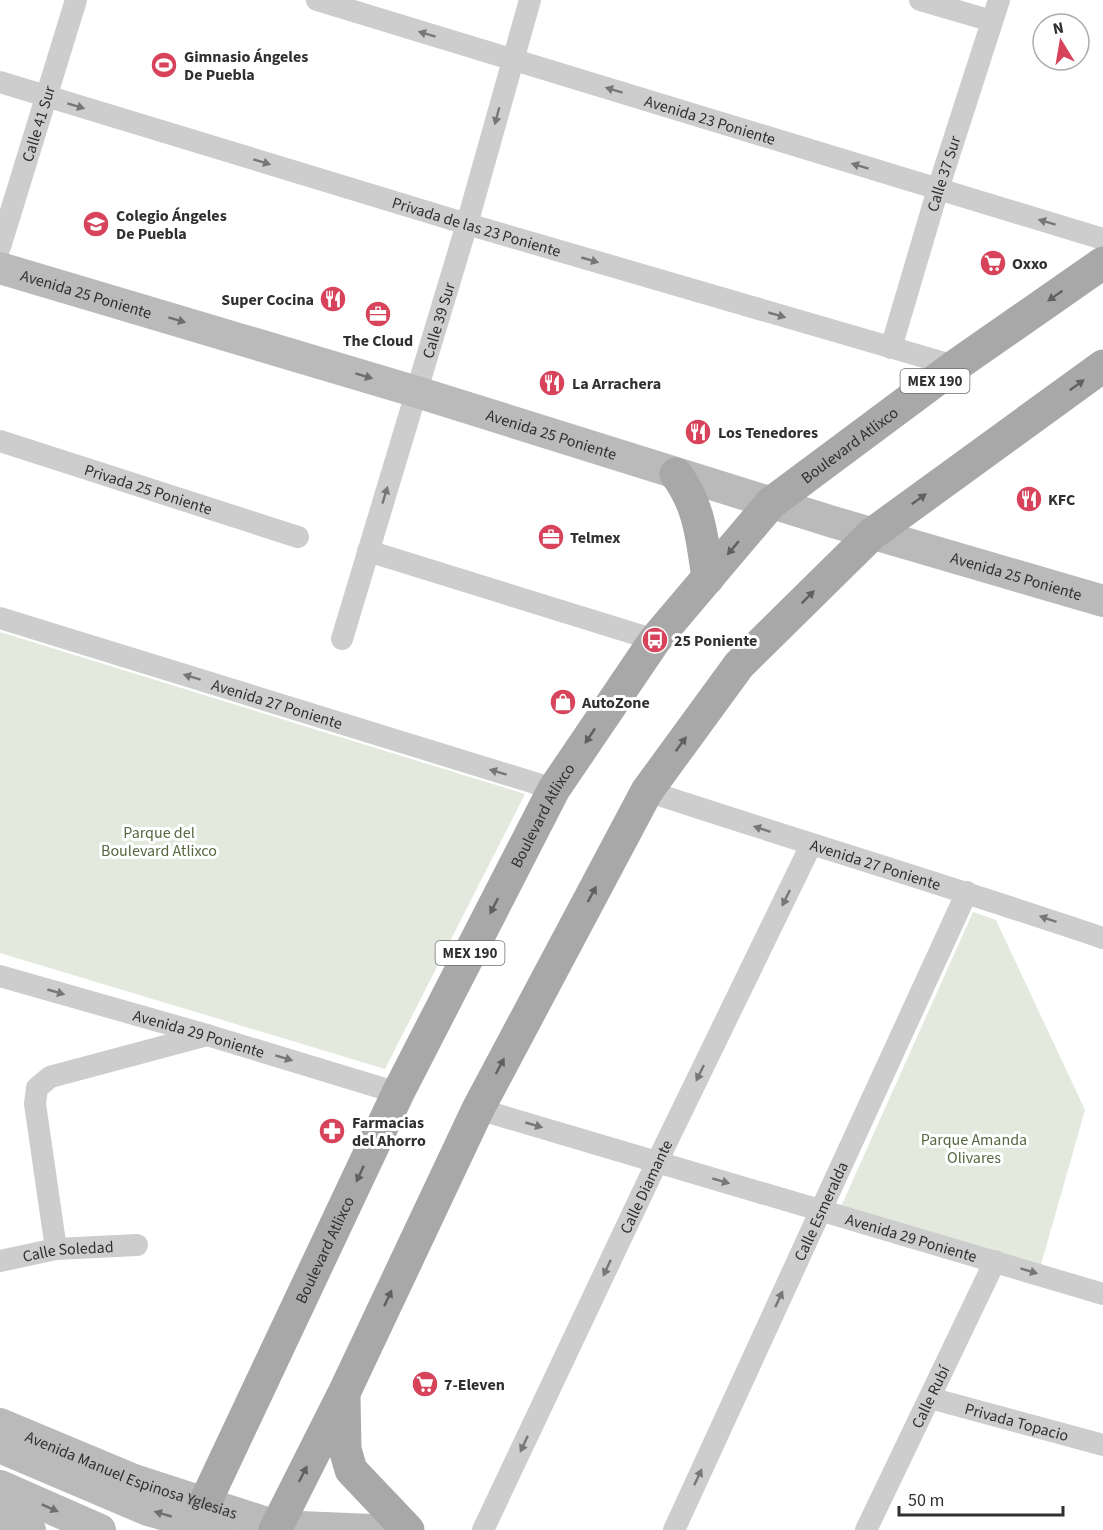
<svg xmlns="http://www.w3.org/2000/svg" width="1103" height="1530" viewBox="0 0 1103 1530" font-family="'Source Sans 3',sans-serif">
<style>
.green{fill:#e4e9dd}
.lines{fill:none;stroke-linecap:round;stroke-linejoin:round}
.street{stroke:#cdcdcd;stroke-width:22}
.secondary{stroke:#bababa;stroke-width:32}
.primary{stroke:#a8a8a8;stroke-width:33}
.secondary-bridge{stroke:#bababa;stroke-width:32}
.oneway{fill:#777}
.oneway2{fill:#606060}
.oneway3{fill:#6e6e6e}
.labels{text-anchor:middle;stroke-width:6;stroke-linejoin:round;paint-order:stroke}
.shield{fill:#fff;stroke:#6e6e6e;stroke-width:1.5}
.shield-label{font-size:15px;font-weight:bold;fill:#303030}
.poi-label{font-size:16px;font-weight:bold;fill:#303030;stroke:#fff;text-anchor:start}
.street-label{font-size:16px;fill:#303030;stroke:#fff}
.park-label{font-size:16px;fill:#576841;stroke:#fff}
</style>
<rect width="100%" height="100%" fill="#fff"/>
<g class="green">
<path d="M0,632L525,794L385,1069L0,953Z"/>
<path d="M973,912L996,920L1085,1110L1040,1268L839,1211Z"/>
</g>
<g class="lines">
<g class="street">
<path id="s1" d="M317,0L1103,239"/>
<path d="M920,0L992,21"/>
<path id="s2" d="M0,82L467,224L955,366"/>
<path id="s3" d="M0,247L76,0"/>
<path id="s4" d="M891,348L938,189L999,0"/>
<path id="s5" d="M0,441L298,537"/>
<path d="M368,551L655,640"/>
<path id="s6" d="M0,618L554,789"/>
<path id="s7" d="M342,639L467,224L530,0"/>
<path id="s8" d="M647,791C799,841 952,887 1103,938"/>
<path id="s9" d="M0,976L207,1035L398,1093"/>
<path id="s10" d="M478,1109L1103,1294"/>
<path d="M56,1249L35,1104L37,1088L50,1077L207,1035"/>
<path id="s11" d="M0,1261L56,1249L137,1245"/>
<path id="s12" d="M930,1398L1103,1445"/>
<path id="s13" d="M483,1530L657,1162L811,845"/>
<path id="s14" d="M674,1530L967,892"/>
<path id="s15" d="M866,1530L995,1261"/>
</g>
<g class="secondary">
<path id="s16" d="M0,268L417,392L833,522L1103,601"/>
<path id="s17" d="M0,1424L134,1480L276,1526L372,1530"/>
<path d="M0,1486L100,1530"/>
<path d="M0,1514L30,1530"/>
</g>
<g class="primary">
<path d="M676,474C700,506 702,539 708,578"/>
<path d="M344,1397L345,1449L351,1470L408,1530"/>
<path id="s18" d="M192,1530L398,1093L554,789L655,640L771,503L955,366L1103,263"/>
<path d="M275,1530L344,1393L478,1109L647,791L739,665L872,534L1103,366"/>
</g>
<path class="secondary-bridge" d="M0,1447L148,1510L219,1530"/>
</g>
<defs><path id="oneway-solid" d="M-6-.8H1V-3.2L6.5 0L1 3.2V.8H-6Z" transform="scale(1.5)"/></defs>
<g class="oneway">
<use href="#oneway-solid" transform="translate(427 34) rotate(-163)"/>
<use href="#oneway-solid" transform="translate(614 90) rotate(-163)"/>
<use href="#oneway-solid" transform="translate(76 106) rotate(17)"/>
<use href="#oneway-solid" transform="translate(497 116) rotate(105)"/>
<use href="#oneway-solid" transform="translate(262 162) rotate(17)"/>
<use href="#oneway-solid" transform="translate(860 166) rotate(-163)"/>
<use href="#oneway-solid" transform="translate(1047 222) rotate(-163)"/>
<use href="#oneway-solid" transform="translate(590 260) rotate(16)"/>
<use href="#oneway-solid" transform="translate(777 315) rotate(16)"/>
<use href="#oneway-solid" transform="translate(385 495) rotate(-73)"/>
<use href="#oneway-solid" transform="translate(192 677) rotate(-163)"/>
<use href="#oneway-solid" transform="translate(498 772) rotate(-163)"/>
<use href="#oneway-solid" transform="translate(762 829) rotate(-162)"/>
<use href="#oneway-solid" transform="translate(786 898) rotate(116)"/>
<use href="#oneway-solid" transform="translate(1048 919) rotate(-161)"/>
<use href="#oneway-solid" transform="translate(56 992) rotate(16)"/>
<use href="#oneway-solid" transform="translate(284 1058) rotate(17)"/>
<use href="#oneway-solid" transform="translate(700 1073) rotate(116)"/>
<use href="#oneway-solid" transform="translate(534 1125) rotate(16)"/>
<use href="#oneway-solid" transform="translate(721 1181) rotate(16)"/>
<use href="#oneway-solid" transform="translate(607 1268) rotate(115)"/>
<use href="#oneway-solid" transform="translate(1029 1271) rotate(17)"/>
<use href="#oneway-solid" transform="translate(779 1299) rotate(-65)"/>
<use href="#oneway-solid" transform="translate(524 1444) rotate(115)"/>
<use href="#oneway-solid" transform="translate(698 1477) rotate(-65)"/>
</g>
<g class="oneway2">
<use href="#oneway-solid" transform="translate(1055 296) rotate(145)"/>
<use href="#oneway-solid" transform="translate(1077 385) rotate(-36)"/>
<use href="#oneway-solid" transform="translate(919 499) rotate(-36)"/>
<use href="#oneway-solid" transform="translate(733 548) rotate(130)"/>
<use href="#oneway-solid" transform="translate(808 597) rotate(-45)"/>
<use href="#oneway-solid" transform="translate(590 736) rotate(124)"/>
<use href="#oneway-solid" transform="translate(681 744) rotate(-54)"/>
<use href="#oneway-solid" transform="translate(592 894) rotate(-62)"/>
<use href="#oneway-solid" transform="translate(494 906) rotate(117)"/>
<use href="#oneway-solid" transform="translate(500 1066) rotate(-62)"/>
<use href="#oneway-solid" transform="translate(360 1174) rotate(115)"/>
<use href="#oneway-solid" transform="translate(388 1298) rotate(-65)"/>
<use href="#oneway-solid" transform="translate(303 1474) rotate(-63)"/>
</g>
<g class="oneway3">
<use href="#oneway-solid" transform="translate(177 320) rotate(17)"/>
<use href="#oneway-solid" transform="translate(364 376) rotate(17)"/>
<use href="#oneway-solid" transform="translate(50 1508) rotate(24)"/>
<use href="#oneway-solid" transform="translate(163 1514) rotate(-164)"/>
</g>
<defs>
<symbol id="stadium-disc" viewBox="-11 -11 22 22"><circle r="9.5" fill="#d6435a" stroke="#fff"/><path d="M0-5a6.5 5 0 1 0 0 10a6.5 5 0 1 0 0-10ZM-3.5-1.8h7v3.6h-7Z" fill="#fff"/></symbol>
<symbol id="school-disc" viewBox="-11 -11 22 22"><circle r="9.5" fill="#d6435a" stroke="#fff"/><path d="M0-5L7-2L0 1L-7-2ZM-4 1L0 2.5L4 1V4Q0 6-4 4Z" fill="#fff"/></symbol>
<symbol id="supermarket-disc" viewBox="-11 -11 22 22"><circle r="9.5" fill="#d6435a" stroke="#fff"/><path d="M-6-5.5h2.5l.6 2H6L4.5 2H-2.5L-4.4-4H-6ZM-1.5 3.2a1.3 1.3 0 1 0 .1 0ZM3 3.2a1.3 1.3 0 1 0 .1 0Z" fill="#fff"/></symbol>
<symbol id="restaurant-disc" viewBox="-11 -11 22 22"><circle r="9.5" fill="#d6435a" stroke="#fff"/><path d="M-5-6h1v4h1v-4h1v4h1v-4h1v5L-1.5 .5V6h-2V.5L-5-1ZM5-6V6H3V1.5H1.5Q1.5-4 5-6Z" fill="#fff"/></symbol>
<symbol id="office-disc" viewBox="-11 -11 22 22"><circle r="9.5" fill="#d6435a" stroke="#fff"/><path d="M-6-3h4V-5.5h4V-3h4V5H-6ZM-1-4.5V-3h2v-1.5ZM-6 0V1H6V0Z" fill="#fff"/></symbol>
<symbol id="bus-disc" viewBox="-11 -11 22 22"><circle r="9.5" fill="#d6435a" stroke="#fff"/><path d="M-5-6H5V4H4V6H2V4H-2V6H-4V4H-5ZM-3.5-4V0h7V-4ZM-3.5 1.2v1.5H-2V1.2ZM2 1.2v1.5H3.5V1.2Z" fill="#fff"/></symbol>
<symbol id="shop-disc" viewBox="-11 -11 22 22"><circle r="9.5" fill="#d6435a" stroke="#fff"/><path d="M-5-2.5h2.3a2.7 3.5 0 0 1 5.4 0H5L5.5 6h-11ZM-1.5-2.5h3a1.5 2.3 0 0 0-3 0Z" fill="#fff"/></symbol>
<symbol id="pharmacy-disc" viewBox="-11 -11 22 22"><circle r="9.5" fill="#d6435a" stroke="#fff"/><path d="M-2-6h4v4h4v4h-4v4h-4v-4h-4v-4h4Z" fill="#fff"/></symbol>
</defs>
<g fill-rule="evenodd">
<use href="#stadium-disc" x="149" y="50" width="30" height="30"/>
<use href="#school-disc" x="81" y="209" width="30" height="30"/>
<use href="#supermarket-disc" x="978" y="248" width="30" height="30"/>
<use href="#restaurant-disc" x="318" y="284" width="30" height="30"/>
<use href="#office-disc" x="363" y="299" width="30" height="30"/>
<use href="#restaurant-disc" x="537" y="368" width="30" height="30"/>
<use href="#restaurant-disc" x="683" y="417" width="30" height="30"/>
<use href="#restaurant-disc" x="1014" y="484" width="30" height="30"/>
<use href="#office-disc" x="536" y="522" width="30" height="30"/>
<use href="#bus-disc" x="640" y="625" width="30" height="30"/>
<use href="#shop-disc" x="548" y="687" width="30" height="30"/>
<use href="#pharmacy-disc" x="317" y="1116" width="30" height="30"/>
<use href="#supermarket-disc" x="410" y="1369" width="30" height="30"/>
</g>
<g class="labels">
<g class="shield">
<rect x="900.5" y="369" width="69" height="24" rx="4.5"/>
<rect x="435.5" y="941" width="69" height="24" rx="4.5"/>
</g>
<g class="shield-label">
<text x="935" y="386">MEX 190</text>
<text x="470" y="958">MEX 190</text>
</g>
<g class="poi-label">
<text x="184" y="62">Gimnasio Ángeles<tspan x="184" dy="18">De Puebla</tspan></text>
<text x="116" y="221">Colegio Ángeles<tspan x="116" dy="18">De Puebla</tspan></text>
<text x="1012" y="269">Oxxo</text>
<text x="314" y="305" text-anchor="end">Super Cocina</text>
<text x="378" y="346" text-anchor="middle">The Cloud</text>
<text x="572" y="389">La Arrachera</text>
<text x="718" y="438">Los Tenedores</text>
<text x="1048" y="505">KFC</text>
<text x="570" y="543">Telmex</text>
<text x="674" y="646">25 Poniente</text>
<text x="582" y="708">AutoZone</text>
<text x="352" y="1128">Farmacias<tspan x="352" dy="18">del Ahorro</tspan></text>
<text x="444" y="1390">7-Eleven</text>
</g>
<g class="street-label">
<text dy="6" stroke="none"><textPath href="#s1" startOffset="411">Avenida 23 Poniente</textPath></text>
<text dy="6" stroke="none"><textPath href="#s3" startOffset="129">Calle 41 Sur</textPath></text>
<text dy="6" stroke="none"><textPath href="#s4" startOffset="182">Calle 37 Sur</textPath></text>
<text dy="6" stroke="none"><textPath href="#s2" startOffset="498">Privada de las 23 Poniente</textPath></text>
<text dy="6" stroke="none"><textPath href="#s16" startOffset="90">Avenida 25 Poniente</textPath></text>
<text dy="6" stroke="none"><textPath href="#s7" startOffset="333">Calle 39 Sur</textPath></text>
<text dy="6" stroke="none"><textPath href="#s16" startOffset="576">Avenida 25 Poniente</textPath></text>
<text dy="6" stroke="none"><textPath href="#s18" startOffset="1282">Boulevard Atlixco</textPath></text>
<text dy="6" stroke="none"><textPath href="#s5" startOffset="156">Privada 25 Poniente</textPath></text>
<text dy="6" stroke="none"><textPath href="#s16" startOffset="1062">Avenida 25 Poniente</textPath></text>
<text dy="6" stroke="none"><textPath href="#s6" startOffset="290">Avenida 27 Poniente</textPath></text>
<text dy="6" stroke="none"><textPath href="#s18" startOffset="796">Boulevard Atlixco</textPath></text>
<text dy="6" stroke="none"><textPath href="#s8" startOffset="240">Avenida 27 Poniente</textPath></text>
<text dy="6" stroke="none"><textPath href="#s9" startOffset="207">Avenida 29 Poniente</textPath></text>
<text dy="6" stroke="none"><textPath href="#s13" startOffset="380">Calle Diamante</textPath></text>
<text dy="6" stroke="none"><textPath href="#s14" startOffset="351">Calle Esmeralda</textPath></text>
<text dy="6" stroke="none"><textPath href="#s10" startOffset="452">Avenida 29 Poniente</textPath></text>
<text dy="6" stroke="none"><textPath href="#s18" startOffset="310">Boulevard Atlixco</textPath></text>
<text dy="6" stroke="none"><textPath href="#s11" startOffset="69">Calle Soledad</textPath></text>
<text dy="6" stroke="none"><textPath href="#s15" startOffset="148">Calle Rubí</textPath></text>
<text dy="6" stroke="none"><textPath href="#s12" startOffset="90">Privada Topacio</textPath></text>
<text dy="6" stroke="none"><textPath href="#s17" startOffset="141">Avenida Manuel Espinosa Yglesias</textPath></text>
</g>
<g class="park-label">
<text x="159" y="838">Parque del<tspan x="159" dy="18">Boulevard Atlixco</tspan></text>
<text x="974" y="1145">Parque Amanda<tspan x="974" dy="18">Olivares</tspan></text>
</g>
</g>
<g transform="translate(1061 42) rotate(349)"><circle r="28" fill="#ffffff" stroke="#acacac" stroke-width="1.5"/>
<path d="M0-4.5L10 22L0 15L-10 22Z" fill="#d6435a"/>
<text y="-9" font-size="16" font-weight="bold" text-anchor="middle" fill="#303030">N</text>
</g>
<path d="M899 1506v9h164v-9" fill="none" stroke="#303030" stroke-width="3"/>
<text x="908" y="1506" font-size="18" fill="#303030" stroke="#ffffff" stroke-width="4.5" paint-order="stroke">50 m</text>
</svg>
